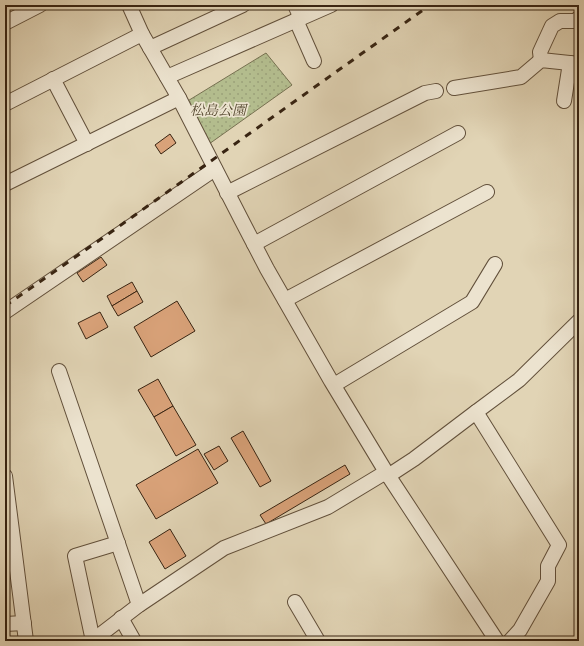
<svg xmlns="http://www.w3.org/2000/svg" width="584" height="646" viewBox="0 0 584 646" font-family="'Old Standard TT','Noto Serif JP',serif">
<style>
.park{fill:url(#park-dots);stroke:#767050}
.building{fill:#d9a279;stroke:#382412}
.lines{fill:none;stroke-linecap:round;stroke-linejoin:round}
.minor-casing{stroke:#62503b;stroke-width:16}
.minor{stroke:#ece3cf;stroke-width:14}
.rail{stroke:#382412;stroke-width:3;stroke-dasharray:7 7;stroke-linecap:butt}
.labels{text-anchor:middle;stroke-width:3.5;stroke-linejoin:round;paint-order:stroke}
.park-label{font-size:14px;font-style:italic;fill:#574a31;stroke:#ece3cf}
</style>
<defs>
<pattern id="park-dots" width="8" height="8" patternUnits="userSpaceOnUse"><rect width="8" height="8" fill="#b3bc8d"/><path d="M2 2h.1M6 6h.1" fill="none" stroke="#9ba179" stroke-width="1.8" stroke-linecap="round"/></pattern>
</defs>
<rect width="100%" height="100%" fill="#e1d4b5"/>
<filter id="stains"><feTurbulence type="fractalNoise" baseFrequency=".005" numOctaves="4"/><feColorMatrix values="0 0 0 0 .2 0 0 0 0 .09 0 0 0 0 .02 0 0 0 .5 -.17"/></filter>
<radialGradient id="worn" r=".72"><stop offset=".6" stop-color="#630" stop-opacity="0"/><stop offset="1" stop-color="#630" stop-opacity=".3"/></radialGradient>
<path class="park" d="M266,53L292,85L209,144L186,102Z"/>
<g class="building">
<path d="M170,134L176,143L161,154L155,145Z"/>
<path d="M101,257L107,265L83,282L77,273Z"/>
<path d="M132,282L137,291L112,306L107,296Z"/>
<path d="M137,291L143,302L118,316L112,306Z"/>
<path d="M177,301L195,331L151,357L134,327Z"/>
<path d="M100,312L108,327L86,339L78,323Z"/>
<path d="M158,379L173,406L154,417L138,390Z"/>
<path d="M173,406L196,445L176,456L154,417Z"/>
<path d="M243,431L271,481L260,487L231,438Z"/>
<path d="M219,446L228,461L214,470L204,454Z"/>
<path d="M198,449L218,483L156,519L136,485Z"/>
<path d="M345,465L350,474L266,524L260,515Z"/>
<path d="M170,529L186,556L165,569L149,542Z"/>
</g>
<g class="lines">
<defs>
<g id="minor">
<path d="M129,5L142,34L179,98L241,219L267,269L331,381L386,472L497,641"/>
<path d="M295,5L301,18"/>
<path d="M296,20L314,61"/>
<path d="M5,23L40,5"/>
<path d="M150,48L243,5"/>
<path d="M541,60L540,52L552,26L560,21H575L579,18"/>
<path d="M167,77L331,5"/>
<path d="M53,79L87,144"/>
<path d="M454,88L521,77L541,60L579,64"/>
<path d="M564,101L570,63"/>
<path d="M5,104L142,34"/>
<path d="M5,184L179,98"/>
<path d="M227,193L425,93L436,91"/>
<path d="M254,244L458,133"/>
<path d="M285,300L487,192"/>
<path d="M5,312L215,169"/>
<path d="M59,371L139,605"/>
<path d="M334,385L472,302L495,264"/>
<path d="M476,412L519,380L579,321"/>
<path d="M5,476L26,641"/>
<path d="M388,476L414,459L476,412L559,545L548,566V581L520,630L510,641"/>
<path d="M295,602L318,641"/>
<path d="M121,618L134,641"/>
<path d="M5,624L24,623"/>
<path d="M92,641L139,605L224,548L328,507L386,472"/>
<path d="M93,641L75,556L118,543"/>
</g>
</defs>
<use href="#minor" class="minor-casing"/>
<use href="#minor" class="minor"/>
<path class="rail" d="M5,306L114,230L430,5"/>
</g>
<g class="labels">
<g class="park-label">
<text x="218" y="115">松島公園</text>
</g>
</g>
<rect width="584" height="646" fill="none" stroke="#e1d4b5" stroke-width="20"/>
<rect x="6" y="6" width="572" height="634" fill="none" stroke="#382412" stroke-width="2"/>
<rect x="10" y="10" width="564" height="626" fill="none" stroke="#382412"/>
<rect width="100%" height="100%" filter="url(#stains)"/>
<rect width="100%" height="100%" fill="url(#worn)"/>
</svg>
